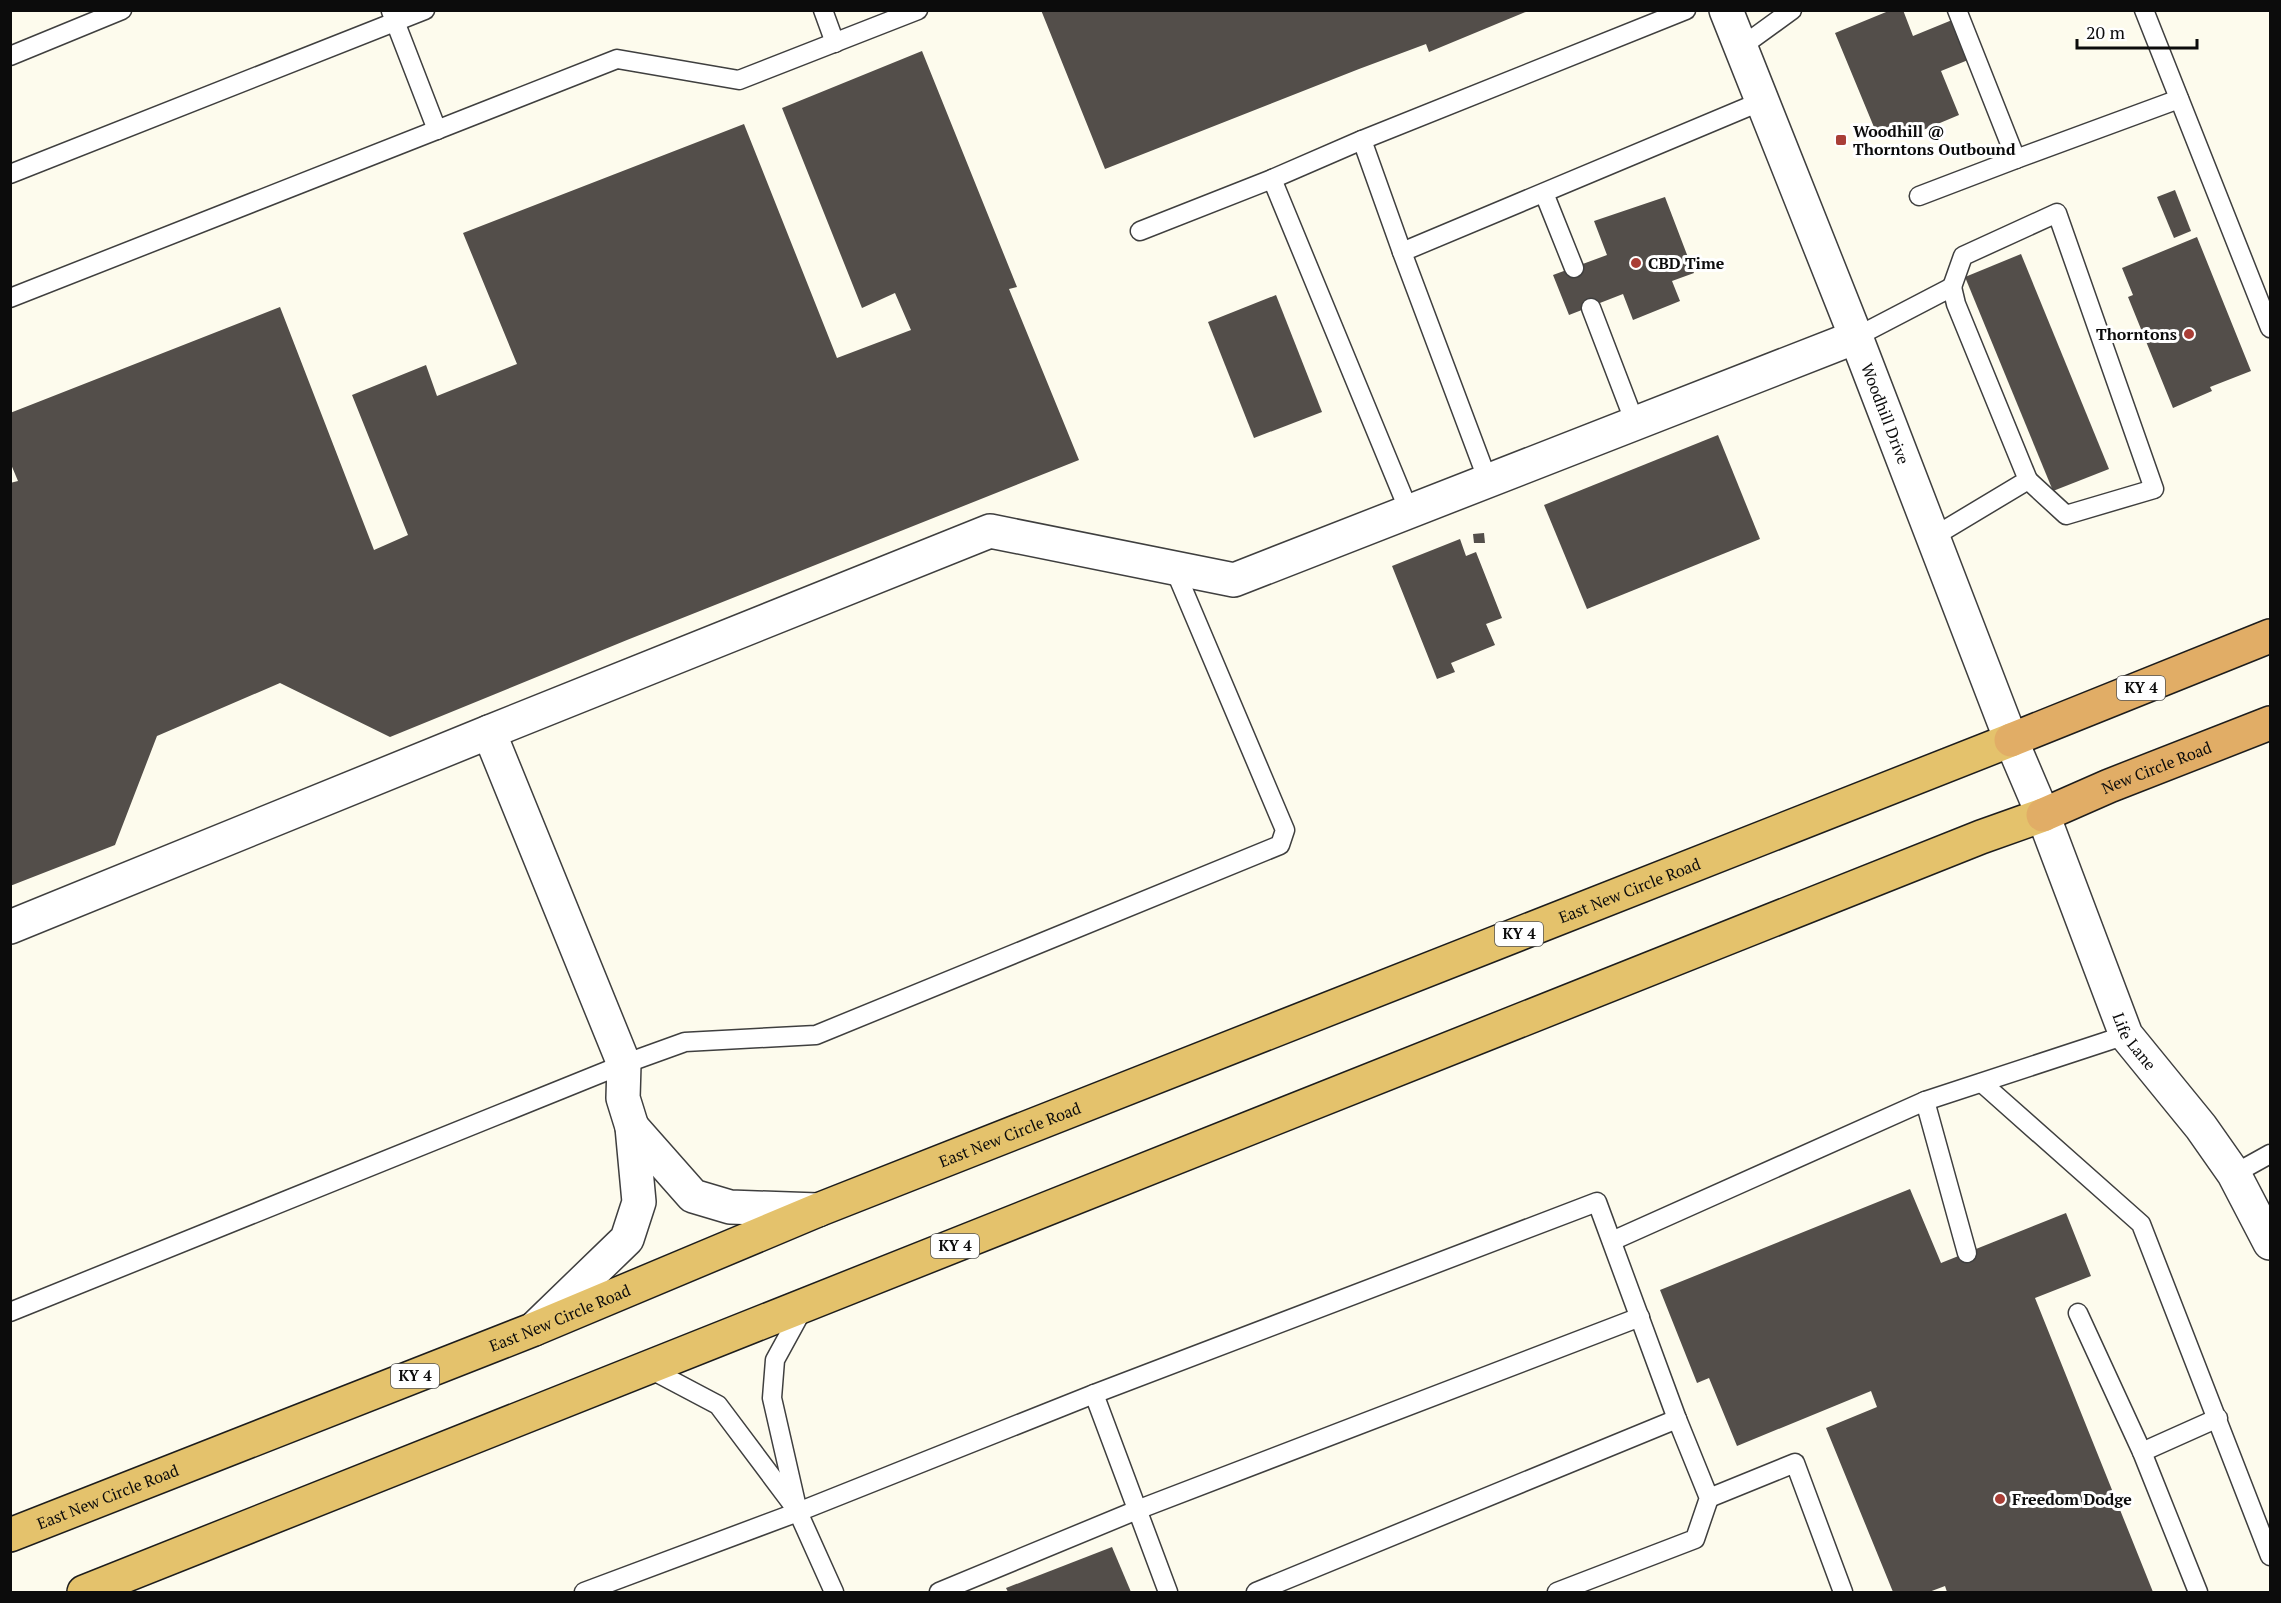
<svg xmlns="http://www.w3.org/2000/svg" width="2281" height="1603" viewBox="0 0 2281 1603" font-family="'PT Serif',serif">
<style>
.building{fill:#534e4a}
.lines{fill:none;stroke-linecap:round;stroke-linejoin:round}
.service-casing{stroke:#3f3f3f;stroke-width:21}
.minor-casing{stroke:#3f3f3f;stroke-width:36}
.tertiary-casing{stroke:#3f3f3f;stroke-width:36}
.trunk-casing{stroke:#1d1d1d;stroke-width:36}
.motorway-casing{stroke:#1d1d1d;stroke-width:36}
.service{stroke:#fff;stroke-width:18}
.minor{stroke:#fff;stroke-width:33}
.tertiary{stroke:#fff;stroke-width:33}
.trunk{stroke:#e4c26c;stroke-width:33}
.motorway{stroke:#e1ad66;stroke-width:33}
.poi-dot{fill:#a93e36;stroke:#fff;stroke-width:2}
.labels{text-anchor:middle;stroke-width:6;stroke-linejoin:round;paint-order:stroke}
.shield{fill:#fff;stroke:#555;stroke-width:1.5}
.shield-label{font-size:15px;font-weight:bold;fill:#0c0c0c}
.poi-label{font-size:16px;font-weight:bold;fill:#0c0c0c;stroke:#fff;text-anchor:start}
.street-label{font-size:16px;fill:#0c0c0c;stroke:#fff}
</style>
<rect width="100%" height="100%" fill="#fdfbed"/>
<g class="building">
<path d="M1041,10H1528V11L1429,52L1426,44L1359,69L1105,169Z"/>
<path d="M1891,10H1903L1913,36L1957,18L1973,58L1941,71L1959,115L1904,138L1898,124L1876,132L1835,33Z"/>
<path d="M922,51L1017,287L1009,289L1079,460L627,640L390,737L280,683L157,736L115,845L10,886V483L18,481L10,462V413L280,307L374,550L408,535L352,395L426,365L437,396L517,364L463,233L744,124L837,358L911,330L895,293L862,308L782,108Z"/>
<path d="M2175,190L2191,231L2174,238L2157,197Z"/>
<path d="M1665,197L1694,273L1672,281L1680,301L1633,320L1623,294L1569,315L1553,275L1607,255L1594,221Z"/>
<path d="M2197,237L2251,371L2210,387L2212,391L2173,408L2128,297L2133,295L2122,268Z"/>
<path d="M2021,254L2109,469L2053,491L1965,277Z"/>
<path d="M1276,295L1322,412L1254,438L1208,322Z"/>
<path d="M1718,435L1760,539L1587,609L1544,505Z"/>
<path d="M1484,533L1485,543H1474L1473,534Z"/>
<path d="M1460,539L1466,556L1476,552L1502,618L1486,624L1495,645L1451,663L1455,672L1437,679L1392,566Z"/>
<path d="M1910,1189L1941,1263L2066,1213L2091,1276L2035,1298L2153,1592H1947L1945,1586L1929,1592H1893L1826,1428L1877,1407L1871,1391L1737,1446L1709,1378L1697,1383L1660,1290Z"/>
<path d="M1112,1547L1131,1592H1008L1006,1588Z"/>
</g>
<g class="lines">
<defs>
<g id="service">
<path d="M823,10L835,43"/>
<path d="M1957,10L2016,159L2179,99"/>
<path d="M2144,10L2270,328"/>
<path d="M391,11L437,130"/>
<path d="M1741,47L1792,10"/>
<path d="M10,56L122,10"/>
<path d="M1362,140L1402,252"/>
<path d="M10,174L425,10"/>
<path d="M1272,179L1409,511"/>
<path d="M1544,193L1574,268"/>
<path d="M1919,196L2016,159"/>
<path d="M1140,231L1272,179L1362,140L1686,10"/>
<path d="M1952,287L1963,256L2057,213L2154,489L2066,515L2028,480"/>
<path d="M10,298L617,59L739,80L918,10"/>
<path d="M1591,308L1635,423"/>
<path d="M1856,337L1952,287L1956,304L2028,480L1933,537"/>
<path d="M1488,481L1402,252L1762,101"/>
<path d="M1982,1083L2141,1224L2270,1556"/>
<path d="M1925,1101L1967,1253"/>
<path d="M2234,1174L2270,1154"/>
<path d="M1612,1241L1925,1101L2126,1035"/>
<path d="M804,1307L775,1360L772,1398L798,1512L834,1592"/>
<path d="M10,1312L624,1064L685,1042L816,1035L1280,845L1285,830L1174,568"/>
<path d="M2078,1313L2142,1452L2198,1592"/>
<path d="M648,1368L718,1405L793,1505"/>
<path d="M1094,1394L1168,1592"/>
<path d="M2142,1452L2218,1418"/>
<path d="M1709,1498L1795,1463L1843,1592"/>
<path d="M584,1592L798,1512L1094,1394L1597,1202L1677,1419L1709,1498L1695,1539L1557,1592"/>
<path d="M939,1592L1137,1510L1640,1317"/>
<path d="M1256,1592L1677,1419"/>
</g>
<g id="minor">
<path d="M489,732L624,1064L623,1098L632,1127L639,1202L627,1239L534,1329"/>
<path d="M10,927L489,732L990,531L1234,580L1856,337"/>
<path d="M632,1127L693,1196L730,1207L818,1210"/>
</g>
<g id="tertiary">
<path id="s1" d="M1726,10L1856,337L2011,740L2043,815L2126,1035L2201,1127L2234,1174L2270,1243"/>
</g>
<g id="trunk">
<path id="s2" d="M10,1535L532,1330L818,1210L2011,740"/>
<path d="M84,1592L1981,837L2043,815"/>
</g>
<g id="motorway">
<path d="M2011,740L2270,636"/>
<path id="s3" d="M2043,815L2109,786L2270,723"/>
</g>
</defs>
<use href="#service" class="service-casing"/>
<use href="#minor" class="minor-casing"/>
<use href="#tertiary" class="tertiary-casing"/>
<use href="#trunk" class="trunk-casing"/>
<use href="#motorway" class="motorway-casing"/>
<use href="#service" class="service"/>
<use href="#minor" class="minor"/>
<use href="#tertiary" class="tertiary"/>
<use href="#trunk" class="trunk"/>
<use href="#motorway" class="motorway"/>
</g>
<g class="poi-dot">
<rect x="1835" y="134" width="12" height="12" rx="3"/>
<circle cx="1636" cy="263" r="6"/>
<circle cx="2189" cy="334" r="6"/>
<circle cx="2000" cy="1499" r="6"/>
</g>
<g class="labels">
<g class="shield">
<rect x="2117" y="676" width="48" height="24" rx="4.5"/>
<rect x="1495" y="922" width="48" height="24" rx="4.5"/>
<rect x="931" y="1234" width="48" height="24" rx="4.5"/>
<rect x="391" y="1364" width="48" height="24" rx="4.5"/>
</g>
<g class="shield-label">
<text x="2141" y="693">KY 4</text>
<text x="1519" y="939">KY 4</text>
<text x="955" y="1251">KY 4</text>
<text x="415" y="1381">KY 4</text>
</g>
<g class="poi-label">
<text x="1853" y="137">Woodhill @<tspan x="1853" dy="18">Thorntons Outbound</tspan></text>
<text x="1648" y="269">CBD Time</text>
<text x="2177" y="340" text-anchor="end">Thorntons</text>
<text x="2012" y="1505">Freedom Dodge</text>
</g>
<g class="street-label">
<text dy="6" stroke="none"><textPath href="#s1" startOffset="434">Woodhill Drive</textPath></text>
<text dy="6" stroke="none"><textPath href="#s3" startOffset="123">New Circle Road</textPath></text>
<text dy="6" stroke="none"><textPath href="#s2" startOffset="1743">East New Circle Road</textPath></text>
<text dy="6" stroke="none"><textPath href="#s1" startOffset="1110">Life Lane</textPath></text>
<text dy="6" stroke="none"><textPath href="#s2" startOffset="1077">East New Circle Road</textPath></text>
<text dy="6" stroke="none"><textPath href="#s2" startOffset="591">East New Circle Road</textPath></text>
<text dy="6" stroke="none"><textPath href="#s2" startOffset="105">East New Circle Road</textPath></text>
</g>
</g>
<rect width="2281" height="1603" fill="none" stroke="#0c0c0c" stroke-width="24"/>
<path d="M2077 39v9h120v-9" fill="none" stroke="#0c0c0c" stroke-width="3"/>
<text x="2086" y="39" font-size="18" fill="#0c0c0c" stroke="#ffffff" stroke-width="4.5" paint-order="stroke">20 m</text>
</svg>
